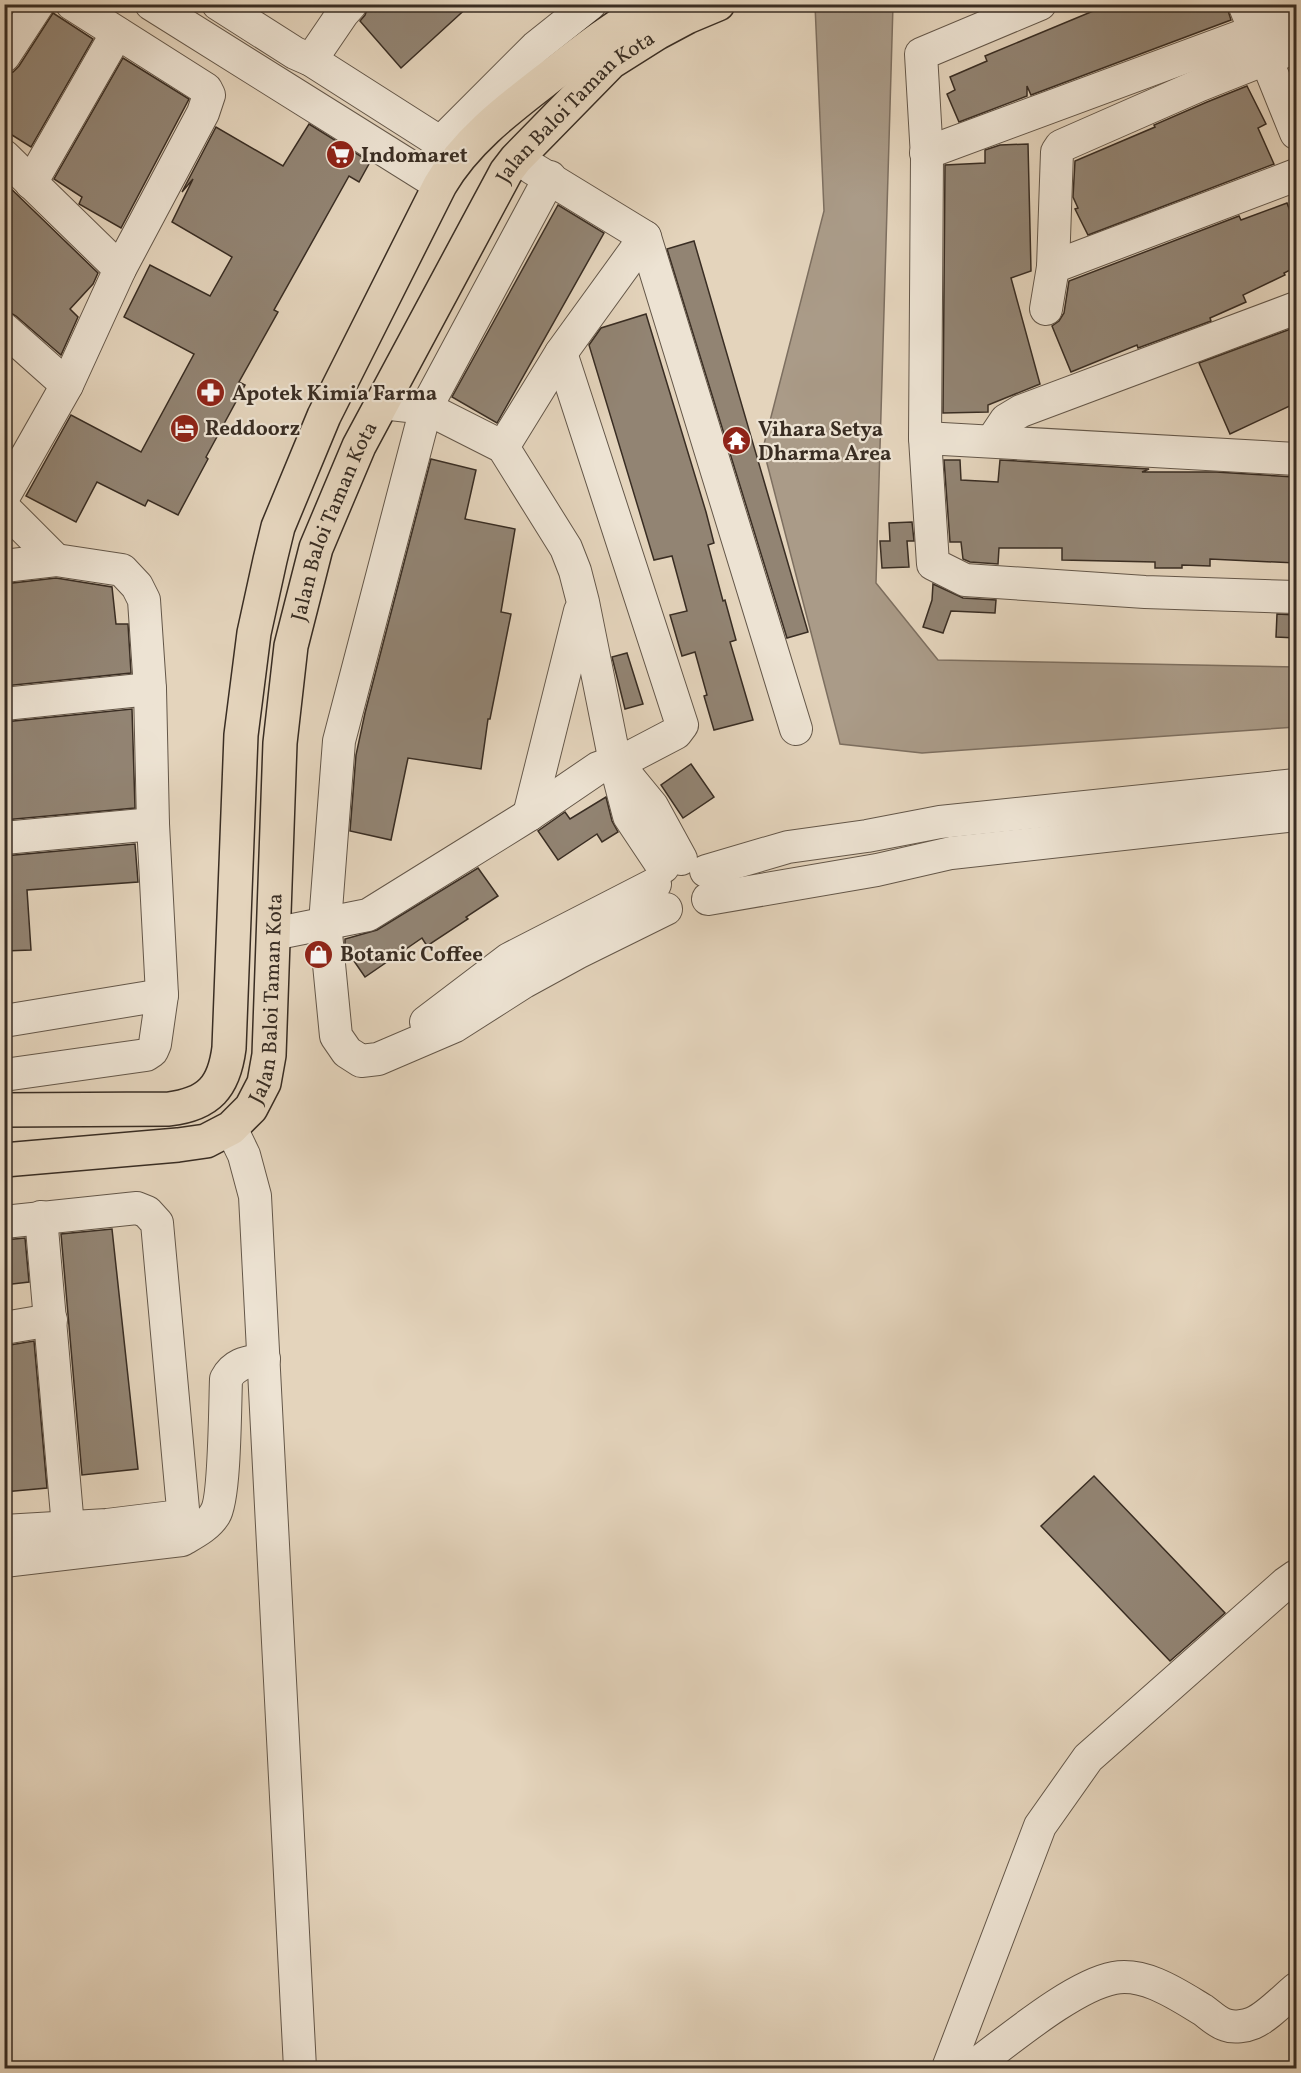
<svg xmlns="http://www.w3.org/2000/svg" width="1301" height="2073" viewBox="0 0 1301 2073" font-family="Vollkorn,serif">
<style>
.water{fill:#aa9b88;stroke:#7d6f60;stroke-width:1.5}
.building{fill:#928473;stroke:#392d23;stroke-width:1.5}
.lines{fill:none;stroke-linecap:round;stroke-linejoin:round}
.minor-casing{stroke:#645749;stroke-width:34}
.highway-casing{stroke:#392d23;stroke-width:36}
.minor{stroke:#ede3d3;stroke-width:32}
.highway{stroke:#e4d4bc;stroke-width:33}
.labels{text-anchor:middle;stroke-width:4.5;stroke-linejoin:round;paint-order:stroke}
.street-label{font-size:21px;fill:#392d23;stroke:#ede3d3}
.poi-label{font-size:21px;font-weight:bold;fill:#392d23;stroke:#ede3d3;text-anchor:start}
</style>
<rect width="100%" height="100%" fill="#e4d4bc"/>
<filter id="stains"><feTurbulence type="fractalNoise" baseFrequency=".00333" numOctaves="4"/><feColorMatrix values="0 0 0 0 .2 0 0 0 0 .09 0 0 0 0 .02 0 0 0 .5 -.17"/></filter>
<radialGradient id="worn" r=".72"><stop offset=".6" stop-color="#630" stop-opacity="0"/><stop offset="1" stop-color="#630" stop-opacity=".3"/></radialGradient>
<path class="water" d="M815,5H893L876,583L938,660L1296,667V727L922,753L840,744L763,448L824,211Z"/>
<g class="building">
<path d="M4,4H16L4,22Z"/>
<path d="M369,4H471L401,68L360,21L365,15Z"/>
<path d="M1110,4H1226L1231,20L1031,95L1027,86V96L959,122L947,94L955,90L950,77L987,61L985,56Z"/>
<path d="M53,13L93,39L31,147L4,130V74L13,72L19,66Z"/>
<path d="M123,58L189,99L121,228L79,204L82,197L54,179Z"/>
<path d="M1247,86L1266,124L1258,128L1274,164L1088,235L1075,209L1078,208L1073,197L1075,161L1155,127L1154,125L1207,102Z"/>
<path d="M309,124L370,162L359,182L349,176L274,310L278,312L239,382L245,385L206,457L208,459L178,515L148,500L145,506L97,482L76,522L26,496L71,415L141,452L194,354L124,317L150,265L210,296L232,257L172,222L193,179L182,192L216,127L283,166Z"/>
<path d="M1028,144L1031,271L1011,278L1040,384L988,405V412L943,413L945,165L985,163V150L1000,145Z"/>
<path d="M4,182L98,273L93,284L70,309L78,317L61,355L16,316L4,309Z"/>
<path d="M1287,203L1296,227V267L1284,273L1285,275L1243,295L1246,302L1210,318L1211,321L1138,348L1137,345L1071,372L1052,326L1059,321L1064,313L1069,281L1239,216L1241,220Z"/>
<path d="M558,205L604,233L497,423L452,397Z"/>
<path d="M694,241L808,632L787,638L667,249Z"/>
<path d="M646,314L706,512L714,543L708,545L723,601L725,600L736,640L730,642L753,720L714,730L704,696L707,695L695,652L682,656L670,615L687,611L672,556L654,560L589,345L601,328Z"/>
<path d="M1296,327V403L1230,434L1199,363Z"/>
<path d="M431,459L476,470L465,519L515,529L501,612L511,614L490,719H488L481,769L408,758L391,840L350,831L356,755L365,713Z"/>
<path d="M944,460H960L961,480L998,482L1000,460L1149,469L1142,472H1216L1294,477L1293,532H1296V563L1210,559V566L1182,565V568H1155V562L1062,560V548H999L998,564L970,562L963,559L961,542H950Z"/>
<path d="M912,522L914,541H907L909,567L882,568L880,541H890L889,523Z"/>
<path d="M56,578L112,587L116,624H128L131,673L4,686V584Z"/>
<path d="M933,584L963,598L996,600L995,613L951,611L943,633L923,627L932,600Z"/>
<path d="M1277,614L1296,615V638L1276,637Z"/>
<path d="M627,653L643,704L625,709L612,657Z"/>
<path d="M132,709L135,808L4,820V722Z"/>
<path d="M691,764L714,797L683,818L661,785Z"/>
<path d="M606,797L612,821L618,832L602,842L597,834L558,860L538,831L565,812L570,819Z"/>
<path d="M135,844L138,882L27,890L31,950L4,951V856Z"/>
<path d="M478,868L498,896L466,917L468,919L427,946L422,938L365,977L345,948V939L377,930Z"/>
<path d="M112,1229L138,1469L82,1475L61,1234Z"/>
<path d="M25,1238L29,1282L4,1285V1240Z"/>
<path d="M34,1341L47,1488L4,1492V1346Z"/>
<path d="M1094,1476L1225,1613L1170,1661L1041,1526Z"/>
</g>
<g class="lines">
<defs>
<g id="minor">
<path d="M151,4L440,185"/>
<path d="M218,4L295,53L311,60L460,155"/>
<path d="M1040,4L921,54L927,157L925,438L933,564L965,580L1145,592L1296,597"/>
<path d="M1244,4L1296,133"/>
<path d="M4,56L38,4"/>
<path d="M311,60L343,13L351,4"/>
<path d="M441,142L536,47L590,4"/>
<path d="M926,153L1296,16"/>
<path d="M4,156L120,269"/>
<path d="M532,168L645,237L796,729"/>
<path d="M550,177L426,408L339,741L325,923L336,1036L347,1052L361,1061L378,1059L455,1026L524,982L577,953L666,909"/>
<path d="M31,183L117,33"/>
<path d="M1053,267L1296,175"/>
<path d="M1046,309L1053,267L1057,152L1061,146L1200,85L1296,47"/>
<path d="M4,329L67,385"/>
<path d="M382,403L426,408L503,447L566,548L575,571L583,602L615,762L629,816L663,867"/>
<path d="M925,438L1296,459"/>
<path d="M992,441L1006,420L1021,411L1296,308"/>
<path d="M503,447L561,353L645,237"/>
<path d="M4,496L67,385L120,269L203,113L209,95L206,89L72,4"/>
<path d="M4,508L56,560"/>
<path d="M4,566L56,560L122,570L137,586L144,600L150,689L153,824L162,995L155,1044L152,1051L146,1055L4,1075"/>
<path d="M4,704L150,689"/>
<path d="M620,767L652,806L681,859"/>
<path d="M529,815L580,611"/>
<path d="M4,838L153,824"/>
<path d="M706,871L788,847L867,836L940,822L1296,785"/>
<path d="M708,899L877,870L951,853L1296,815"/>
<path d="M273,934L368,915L529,815L598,768L634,755L676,733L682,725L561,353"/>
<path d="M4,1021L162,995"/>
<path d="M426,1022L509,959L655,884"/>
<path d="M231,1128L244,1155L255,1196L300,2068"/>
<path d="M41,1217L68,1527"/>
<path d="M4,1222L137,1208L147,1212L157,1223L183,1509L177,1516L172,1517L107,1525L4,1531"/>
<path d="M4,1328L51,1320"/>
<path d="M4,1561L182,1540C194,1533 208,1526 215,1514C225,1499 225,1403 226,1379C234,1363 248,1362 264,1359"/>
<path d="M948,2068L1040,1826L1088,1758L1286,1583L1296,1576"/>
<path d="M971,2068C1007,2042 1072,1986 1114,1978C1145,1972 1178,1995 1203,2010C1210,2015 1218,2023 1226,2025C1234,2028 1246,2026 1253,2023C1267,2017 1284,1999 1296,1989"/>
</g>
<g id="highway">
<path d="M4,1110L169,1109C209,1104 224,1087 229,1048L241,735L254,633L270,560L278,527L324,416L440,185C466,140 511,107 551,76C584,50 618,24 654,4"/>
<path id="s1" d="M4,1160L178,1145L206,1141L231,1128L251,1108L264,1083L269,1055L280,743L291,646L316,548L359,446L506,172L516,159L611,62L657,33L687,17L718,4"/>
</g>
</defs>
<use href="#minor" class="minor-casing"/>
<use href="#highway" class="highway-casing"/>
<use href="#minor" class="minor"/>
<use href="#highway" class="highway"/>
</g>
<defs>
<symbol id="supermarket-disc" viewBox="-11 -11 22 22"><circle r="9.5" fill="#8f2418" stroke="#ede3d3"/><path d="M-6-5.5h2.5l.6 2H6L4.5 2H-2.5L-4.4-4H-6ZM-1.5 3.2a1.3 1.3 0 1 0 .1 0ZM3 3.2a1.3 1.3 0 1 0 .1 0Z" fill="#fff"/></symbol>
<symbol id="pharmacy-disc" viewBox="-11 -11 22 22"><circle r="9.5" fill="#8f2418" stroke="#ede3d3"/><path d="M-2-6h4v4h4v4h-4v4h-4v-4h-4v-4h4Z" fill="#fff"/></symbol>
<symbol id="hotel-disc" viewBox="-11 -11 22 22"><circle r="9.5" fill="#8f2418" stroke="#ede3d3"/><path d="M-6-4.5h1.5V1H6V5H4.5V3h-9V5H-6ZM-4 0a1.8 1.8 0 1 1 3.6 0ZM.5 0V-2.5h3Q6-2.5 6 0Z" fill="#fff"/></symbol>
<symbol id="temple-disc" viewBox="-11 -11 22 22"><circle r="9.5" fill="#8f2418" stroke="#ede3d3"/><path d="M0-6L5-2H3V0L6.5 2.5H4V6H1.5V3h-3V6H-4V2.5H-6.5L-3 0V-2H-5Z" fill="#fff"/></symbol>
<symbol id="shop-disc" viewBox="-11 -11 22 22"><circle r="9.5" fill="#8f2418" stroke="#ede3d3"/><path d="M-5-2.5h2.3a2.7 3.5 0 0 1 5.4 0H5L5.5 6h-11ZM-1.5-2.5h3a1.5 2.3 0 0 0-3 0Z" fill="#fff"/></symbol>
</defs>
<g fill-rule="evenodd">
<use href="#supermarket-disc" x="324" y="138" width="33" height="33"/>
<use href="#pharmacy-disc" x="194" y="376" width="33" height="33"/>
<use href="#hotel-disc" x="168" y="412" width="33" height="33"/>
<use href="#temple-disc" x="720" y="424" width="33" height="33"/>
<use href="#shop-disc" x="302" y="938" width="33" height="33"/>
</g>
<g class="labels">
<g class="street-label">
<text dy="7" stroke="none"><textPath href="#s1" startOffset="1344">Jalan Baloi Taman Kota</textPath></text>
<text dy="7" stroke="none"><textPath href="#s1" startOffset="858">Jalan Baloi Taman Kota</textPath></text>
<text dy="7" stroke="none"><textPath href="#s1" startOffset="372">Jalan Baloi Taman Kota</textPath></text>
</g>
<g class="poi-label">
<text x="361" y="162">Indomaret</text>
<text x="232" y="400">Apotek Kimia Farma</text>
<text x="205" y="435">Reddoorz</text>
<text x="758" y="436">Vihara Setya<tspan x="758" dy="24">Dharma Area</tspan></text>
<text x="340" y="961">Botanic Coffee</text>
</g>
</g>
<rect width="1301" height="2073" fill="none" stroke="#e4d4bc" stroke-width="24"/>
<rect x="6" y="6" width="1289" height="2061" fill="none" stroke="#392d23" stroke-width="3"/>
<rect x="12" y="12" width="1277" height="2049" fill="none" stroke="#392d23" stroke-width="1.5"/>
<rect width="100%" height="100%" filter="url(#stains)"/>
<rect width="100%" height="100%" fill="url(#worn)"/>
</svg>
